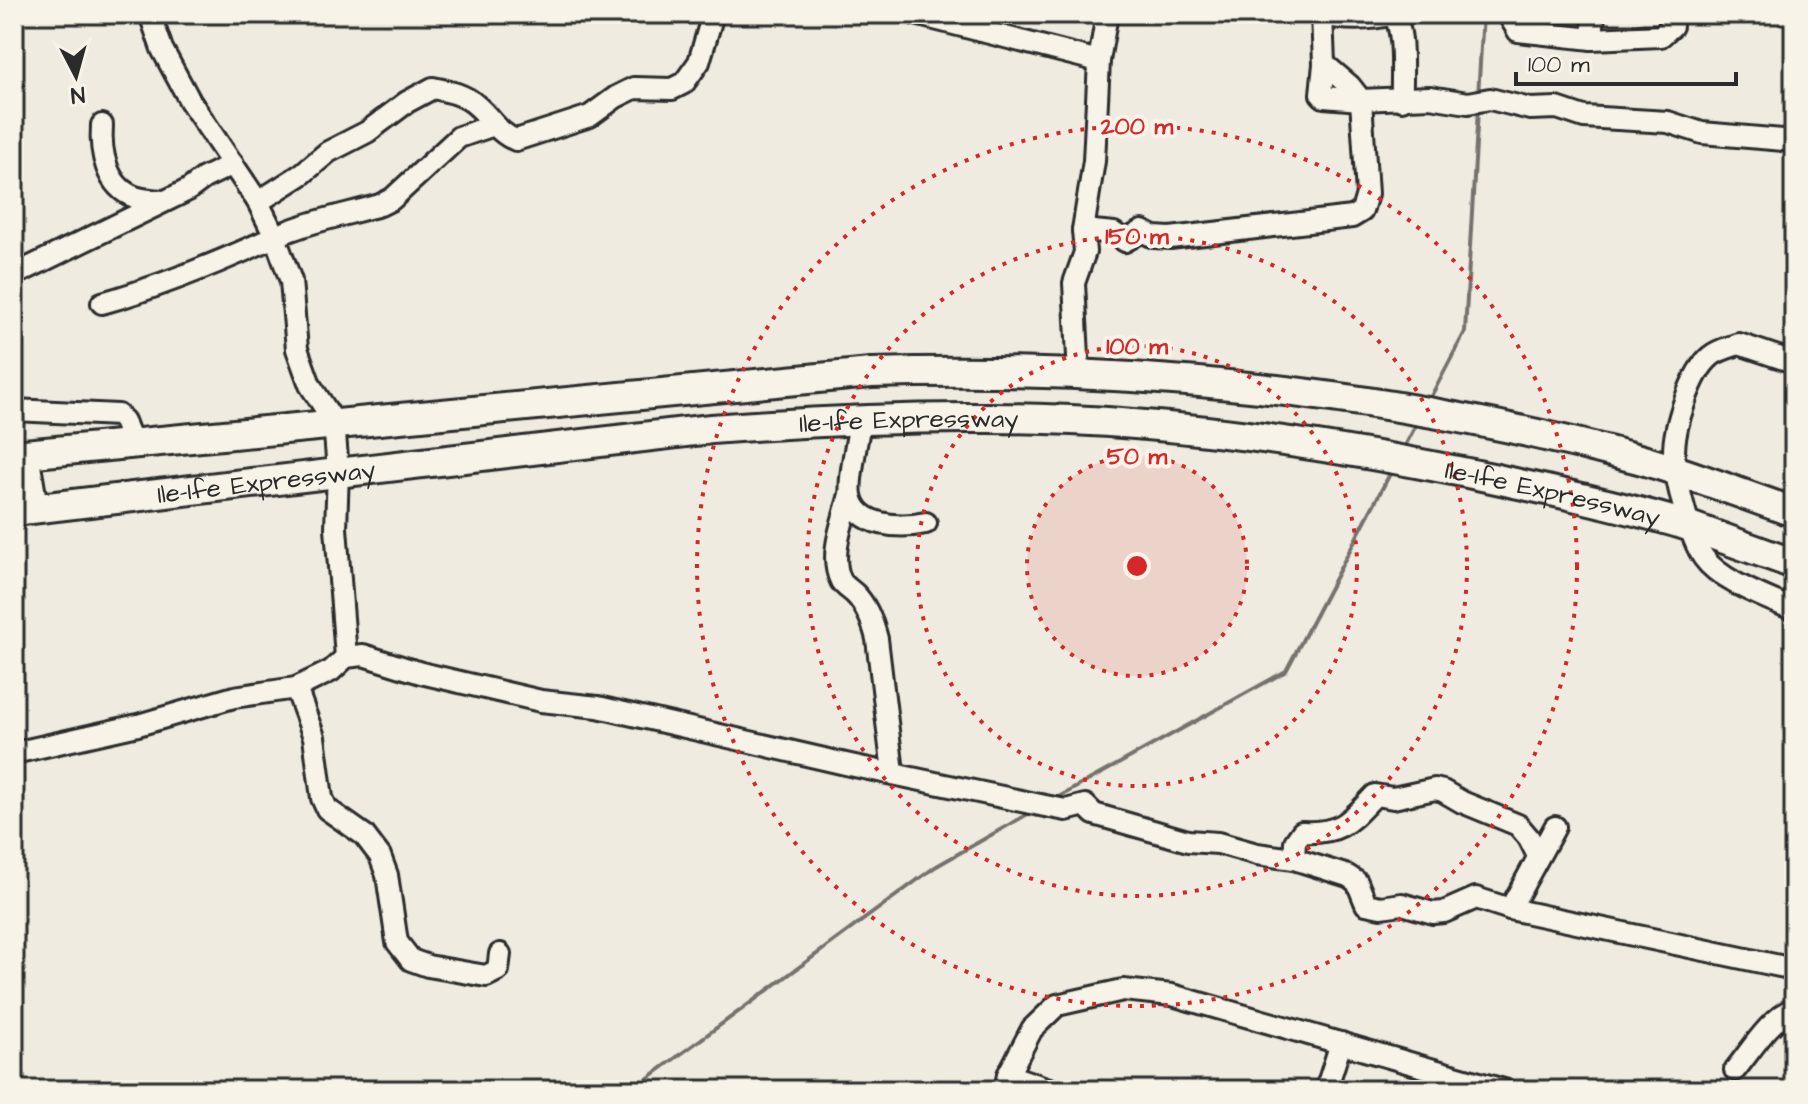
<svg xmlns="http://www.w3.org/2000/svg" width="1808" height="1104" viewBox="0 0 1808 1104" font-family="'Architects Daughter',sans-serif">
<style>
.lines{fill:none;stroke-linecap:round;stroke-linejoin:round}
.stream{stroke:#74726e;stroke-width:4}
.minor-casing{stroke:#2b2b2b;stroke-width:26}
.highway-casing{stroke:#2b2b2b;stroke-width:34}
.minor{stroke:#f7f3e8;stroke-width:20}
.highway{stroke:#f7f3e8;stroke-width:28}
.ring{fill:none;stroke:#d62828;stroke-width:4;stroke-dasharray:4 8}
.labels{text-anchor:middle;stroke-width:8;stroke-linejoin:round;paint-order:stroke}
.street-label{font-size:26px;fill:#2b2b2b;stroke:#f7f3e8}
.centre{fill:#d62828;stroke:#f7f3e8;stroke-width:4}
.ring-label{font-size:24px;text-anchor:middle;font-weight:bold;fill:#d62828;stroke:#f7f3e8;stroke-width:8;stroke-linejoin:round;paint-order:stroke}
</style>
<rect width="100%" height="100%" fill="#efebe0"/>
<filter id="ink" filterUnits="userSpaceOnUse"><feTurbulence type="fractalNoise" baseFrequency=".0125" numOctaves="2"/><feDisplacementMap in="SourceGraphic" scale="16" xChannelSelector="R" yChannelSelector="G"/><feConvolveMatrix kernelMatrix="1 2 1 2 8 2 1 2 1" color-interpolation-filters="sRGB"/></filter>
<g filter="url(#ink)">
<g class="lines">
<g class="stream">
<path d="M1478,96L1483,14"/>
<path d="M1428,402L1465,332L1478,109"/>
<path d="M1404,448L1418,421"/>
<path d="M1055,799L1286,671L1392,470"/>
<path d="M632,1090L935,867L1033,811"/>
</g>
<defs>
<g id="minor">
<path d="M150,14L162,49L190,101L258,202L275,237L291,281L297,349L310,385L334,422L338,471L336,528L346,657"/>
<path d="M915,14L1099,61"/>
<path d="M1322,14L1324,64L1321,94L1324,97L1361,100L1430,97L1468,103L1490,99L1530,109L1557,108L1584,117L1668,122L1702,133L1794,141"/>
<path d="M1508,14L1518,31L1592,39L1661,36L1672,26V14"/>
<path d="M1322,15C1345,20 1370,20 1393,14C1406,31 1401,78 1402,100"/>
<path d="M1592,39L1594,14"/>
<path d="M102,125C100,151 106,187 135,197C143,200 153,200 162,201"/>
<path d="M258,202L302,174L328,152L367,132L407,102L433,88C448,91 464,94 476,105C491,117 497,133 516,140L590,116L616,97L634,88L672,89L684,83L699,62L713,14"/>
<path d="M1083,230L1114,233L1125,241L1142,231L1154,237L1170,238L1352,217L1362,211L1367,194L1361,100L1350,86L1324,64"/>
<path d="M14,275L188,190L204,178L233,164"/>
<path d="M102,303C162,286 218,263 274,237C306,222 345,215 380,205L392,199L459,137L494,125"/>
<path d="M1793,362L1739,344C1730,347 1718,350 1711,356C1691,372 1674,427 1674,452C1674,476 1690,539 1704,558C1721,582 1768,598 1794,610"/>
<path d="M1079,375L1074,283L1085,252L1083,230L1094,161L1099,61L1107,14"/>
<path d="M14,410L118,415L124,421L132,442"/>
<path d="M860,420C858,439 848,479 851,495C856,528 902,528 926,523"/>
<path d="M850,494C844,520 828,555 841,581C844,586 851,590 855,594C867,606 873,623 877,639L893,772"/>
<path d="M296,688L314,737L322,798L327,809L364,835L380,856L387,875L397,942L411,960L428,966L486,976L498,970L500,954"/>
<path d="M14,753L138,725L234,697L296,688L331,671L346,657L363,655L421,673L541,701L598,707L850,765L1045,806L1066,810L1085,805L1094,814L1188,841L1218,843L1257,854L1294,859L1348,876L1357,882L1366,904L1381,907L1402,904L1433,913L1444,912L1476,898L1510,909L1794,969"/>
<path d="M1294,859L1295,842L1302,832C1342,834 1350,821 1375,795L1393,798L1435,789L1443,791L1462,802L1518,825L1529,838L1538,856"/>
<path d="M1510,909L1555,827"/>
<path d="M1735,1070C1753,1048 1768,1021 1794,1008"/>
<path d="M1008,1075L1052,1090"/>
<path d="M1005,1090L1008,1075L1032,1029L1057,1005L1123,990L1172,995L1504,1090"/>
<path d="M1326,1090L1341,1043"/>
</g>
<g id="highway">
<path d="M24,454L33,507"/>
<path d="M14,455L871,373C1128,365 1390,392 1639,459C1692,474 1743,495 1794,512"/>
<path id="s1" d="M14,511L711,429C804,422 896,417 989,418C1155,418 1330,444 1492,478C1559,493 1627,507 1692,527C1726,539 1760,552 1794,564"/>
</g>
</defs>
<use href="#minor" class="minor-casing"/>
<use href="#highway" class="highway-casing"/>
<use href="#minor" class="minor"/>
<use href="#highway" class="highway"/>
</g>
</g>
<circle cx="1137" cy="566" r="110" fill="#d62828" fill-opacity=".12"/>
<g class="ring">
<circle cx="1137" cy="566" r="110"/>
<circle cx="1137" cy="566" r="220"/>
<circle cx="1137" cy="566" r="330"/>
<circle cx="1137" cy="566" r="440"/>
</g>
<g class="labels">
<g class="street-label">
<text dy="9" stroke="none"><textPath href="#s1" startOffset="900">Ile-Ife Expressway</textPath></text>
<text dy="9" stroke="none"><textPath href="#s1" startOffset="254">Ile-Ife Expressway</textPath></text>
<text dy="9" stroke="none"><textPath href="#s1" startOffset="1550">Ile-Ife Expressway</textPath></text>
</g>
</g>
<circle cx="1137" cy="566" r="12" class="centre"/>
<g class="ring-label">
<text x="1137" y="134">200 m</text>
<text x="1137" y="244">150 m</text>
<text x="1137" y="354">100 m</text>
<text x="1137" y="464">50 m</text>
</g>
<rect width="1808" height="1104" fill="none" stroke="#f7f3e8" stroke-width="48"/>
<rect x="24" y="24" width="1760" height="1056" fill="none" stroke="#2b2b2b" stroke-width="3" filter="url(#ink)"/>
<g transform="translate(76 76) rotate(174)" stroke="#f7f3e8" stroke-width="6" paint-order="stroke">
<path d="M0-6L14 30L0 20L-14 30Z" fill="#2b2b2b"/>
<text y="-12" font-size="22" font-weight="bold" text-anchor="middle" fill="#2b2b2b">N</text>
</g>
<path d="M1516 72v12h220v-12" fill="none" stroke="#2b2b2b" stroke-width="4"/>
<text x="1528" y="72" font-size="24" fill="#2b2b2b" stroke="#f7f3e8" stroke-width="6" paint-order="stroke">100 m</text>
</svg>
